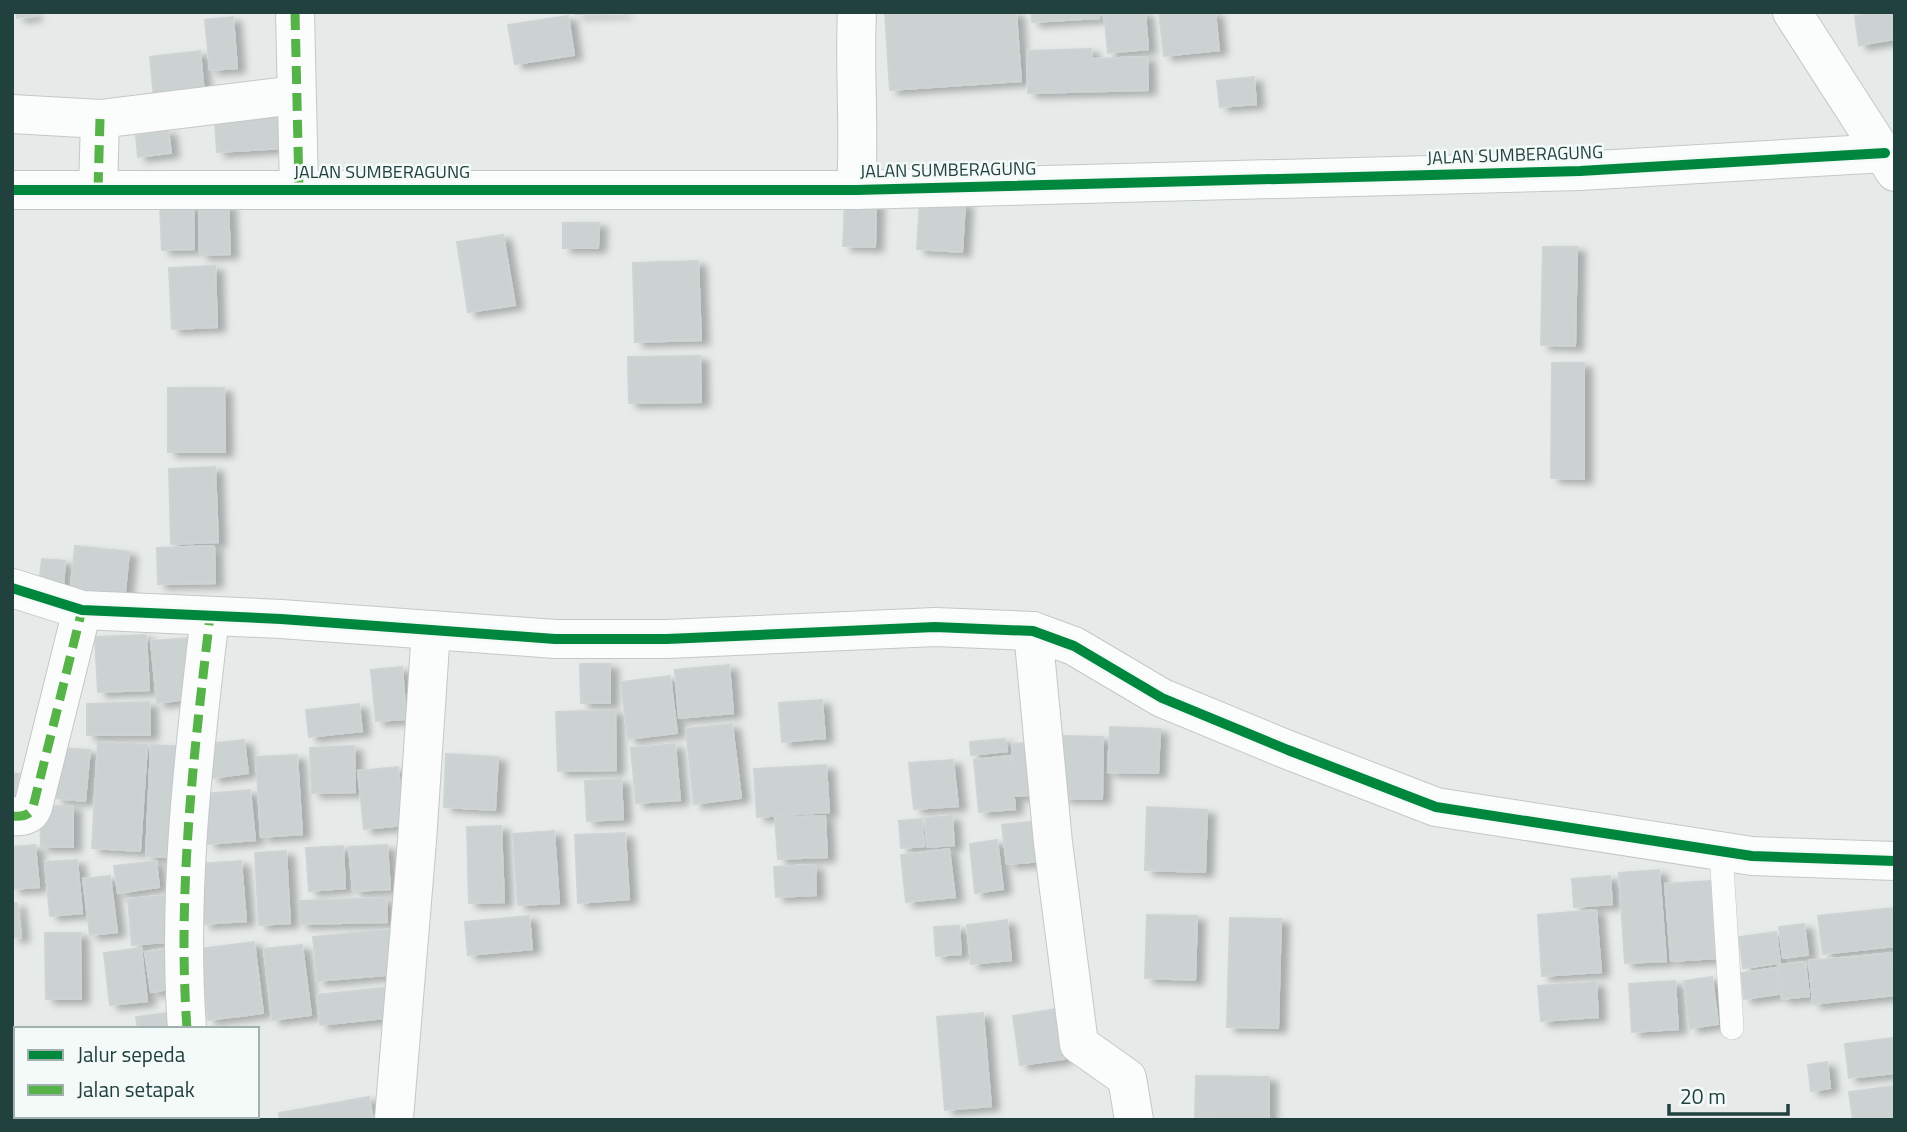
<svg xmlns="http://www.w3.org/2000/svg" width="1907" height="1132" viewBox="0 0 1907 1132" font-family="'Titillium Web',sans-serif">
<style>
.building{fill:#ccd2d1;stroke:#ced4d3;stroke-width:2;filter:url(#shadow)}
.lines{fill:none;stroke-linecap:round;stroke-linejoin:round}
.lane-casing{stroke:#c3c8c7;stroke-width:24}
.street-casing{stroke:#c3c8c7;stroke-width:40}
.secondary-casing{stroke:#c1c9c7;stroke-width:40}
.lane{stroke:#fbfcfc;stroke-width:23}
.street{stroke:#fbfcfc;stroke-width:38}
.secondary{stroke:#fbfcfc;stroke-width:38}
.quiet{stroke:#55b347;stroke-width:9;stroke-dasharray:18 9;stroke-linecap:butt}
.cycleway-casing{stroke:#f4faf8;stroke-width:15}
.cycleway{stroke:#00873e;stroke-width:10}
.labels{text-anchor:middle;stroke-width:5;stroke-linejoin:round;paint-order:stroke}
.street-label{font-size:18px;fill:#21413e;stroke:#f4faf8}
</style>
<defs>
<filter id="shadow"><feDropShadow dx="8" dy="4.5" stdDeviation="3.5" flood-color="#0004"/></filter>
</defs>
<rect width="100%" height="100%" fill="#e6ebea"/>
<g class="building">
<path d="M16,12H33L34,16L17,18Z"/>
<path d="M575,12H623V13L575,14Z"/>
<path d="M885,12H1016L1021,81L890,90Z"/>
<path d="M1031,12H1099V18L1032,22Z"/>
<path d="M1104,12H1145L1148,49L1108,53Z"/>
<path d="M1159,12H1215L1219,50L1164,56Z"/>
<path d="M1880,12H1895V39L1859,45L1855,16Z"/>
<path d="M568,16L574,55L515,64L508,25Z"/>
<path d="M233,17L237,68L210,70L205,20Z"/>
<path d="M1091,49L1092,59L1147,57L1148,90L1028,93L1027,51Z"/>
<path d="M200,51L204,93L154,98L150,57Z"/>
<path d="M1254,77L1256,104L1220,107L1217,81Z"/>
<path d="M282,115L284,148L217,152L215,120Z"/>
<path d="M168,130L171,153L138,157L136,135Z"/>
<path d="M920,200L965,203L962,252L917,249Z"/>
<path d="M845,202L876,203L875,247L843,246Z"/>
<path d="M228,204L230,254L200,255L199,205Z"/>
<path d="M193,205L194,249L162,250L160,206Z"/>
<path d="M563,223H599L598,248H563Z"/>
<path d="M503,235L515,305L468,312L457,242Z"/>
<path d="M1543,247H1577L1575,346L1541,345Z"/>
<path d="M698,261L701,340L635,342L633,263Z"/>
<path d="M215,266L217,327L172,329L169,268Z"/>
<path d="M700,356L701,402L629,403L628,357Z"/>
<path d="M1552,363H1584V479L1551,478Z"/>
<path d="M168,388H224L225,452H168Z"/>
<path d="M215,467L218,542L171,544L169,469Z"/>
<path d="M75,546L129,552L124,602L70,596Z"/>
<path d="M214,546L215,583L158,584L157,548Z"/>
<path d="M42,559L65,561L63,587L39,585Z"/>
<path d="M146,635L149,690L98,692L95,637Z"/>
<path d="M191,638L196,698L157,703L151,641Z"/>
<path d="M580,664H610V703H581Z"/>
<path d="M729,665L733,713L679,718L675,670Z"/>
<path d="M402,667L406,719L376,721L371,670Z"/>
<path d="M670,676L677,733L628,739L621,682Z"/>
<path d="M822,700L825,738L782,742L779,703Z"/>
<path d="M149,702L150,735H87V704Z"/>
<path d="M359,704L362,731L309,737L306,710Z"/>
<path d="M615,710L616,770L558,771L556,712Z"/>
<path d="M732,724L741,798L694,804L686,729Z"/>
<path d="M1110,727L1160,729L1158,773L1108,772Z"/>
<path d="M1064,736L1103,737L1102,799L1062,798Z"/>
<path d="M1005,739L1007,751L971,755L970,742Z"/>
<path d="M244,740L248,773L212,778L207,744Z"/>
<path d="M98,742L147,745L140,851L92,848Z"/>
<path d="M1038,742L1043,794L1016,796L1012,744Z"/>
<path d="M675,744L680,800L636,803L631,748Z"/>
<path d="M151,745L189,747L185,858L146,856Z"/>
<path d="M354,746L355,792L312,793L310,748Z"/>
<path d="M59,748L90,750L85,801L55,798Z"/>
<path d="M446,754L498,757L495,810L444,807Z"/>
<path d="M297,755L302,834L261,837L256,757Z"/>
<path d="M1010,756L1015,809L979,812L974,760Z"/>
<path d="M953,760L958,806L914,809L909,763Z"/>
<path d="M826,765L829,812L757,817L754,769Z"/>
<path d="M398,767L404,825L364,829L358,771Z"/>
<path d="M12,773L19,774L14,801L12,800Z"/>
<path d="M621,779L623,819L587,821L585,781Z"/>
<path d="M250,790L255,840L208,844L204,794Z"/>
<path d="M40,806H73V847H41Z"/>
<path d="M1147,807L1207,810L1205,872L1145,870Z"/>
<path d="M825,816L827,857L778,859L775,818Z"/>
<path d="M952,816L954,845L927,847L925,818Z"/>
<path d="M922,819L924,846L901,848L899,821Z"/>
<path d="M1038,821L1042,861L1007,864L1002,825Z"/>
<path d="M501,826L504,902L469,903L467,827Z"/>
<path d="M554,831L559,903L518,905L513,834Z"/>
<path d="M625,833L629,899L578,903L575,835Z"/>
<path d="M997,840L1003,889L975,893L970,844Z"/>
<path d="M35,845L39,887L12,889V847Z"/>
<path d="M387,845L390,889L353,891L349,847Z"/>
<path d="M343,846L345,888L309,891L306,848Z"/>
<path d="M949,849L955,897L906,902L901,855Z"/>
<path d="M286,851L290,923L259,925L255,853Z"/>
<path d="M77,860L82,913L50,916L45,862Z"/>
<path d="M156,861L159,887L118,893L114,866Z"/>
<path d="M241,861L246,921L203,924L200,864Z"/>
<path d="M815,865L816,895L776,897L774,867Z"/>
<path d="M1659,870L1666,961L1625,963L1619,873Z"/>
<path d="M110,876L117,932L90,935L83,879Z"/>
<path d="M1610,876L1612,904L1574,907L1572,879Z"/>
<path d="M1711,881L1717,958L1671,961L1665,884Z"/>
<path d="M171,895L175,941L132,945L128,899Z"/>
<path d="M386,898L387,922L300,924V901Z"/>
<path d="M12,903H17L21,937L12,938Z"/>
<path d="M1894,908L1895,946L1823,954L1818,916Z"/>
<path d="M1596,910L1601,972L1542,976L1538,915Z"/>
<path d="M1147,915L1197,916L1195,980L1145,978Z"/>
<path d="M529,916L532,949L468,955L465,922Z"/>
<path d="M1230,918L1281,919L1278,1028L1227,1027Z"/>
<path d="M1007,920L1011,960L971,964L967,925Z"/>
<path d="M1804,924L1808,955L1783,958L1779,927Z"/>
<path d="M959,926L961,954L936,956L934,927Z"/>
<path d="M393,929L397,974L317,981L313,937Z"/>
<path d="M1776,932L1780,963L1743,968L1739,937Z"/>
<path d="M45,933H80L81,999H46Z"/>
<path d="M254,942L263,1013L208,1020L198,949Z"/>
<path d="M302,945L311,1015L272,1020L264,949Z"/>
<path d="M176,947L182,987L151,992L145,952Z"/>
<path d="M141,948L147,1001L110,1005L104,953Z"/>
<path d="M1893,953L1895,995L1813,1004L1809,961Z"/>
<path d="M1805,962L1809,996L1782,999L1778,965Z"/>
<path d="M1776,968L1779,994L1744,999L1741,973Z"/>
<path d="M1712,977L1718,1024L1690,1028L1684,981Z"/>
<path d="M1675,981L1678,1029L1632,1032L1629,984Z"/>
<path d="M1596,982L1598,1017L1541,1021L1538,986Z"/>
<path d="M391,987L394,1017L320,1025L317,995Z"/>
<path d="M1057,1009L1064,1059L1020,1065L1013,1016Z"/>
<path d="M182,1011L184,1029H138L136,1017Z"/>
<path d="M983,1013L991,1106L945,1110L937,1017Z"/>
<path d="M1895,1038V1073L1849,1078L1845,1044Z"/>
<path d="M1827,1062L1830,1088L1811,1091L1808,1065Z"/>
<path d="M1196,1076L1269,1077V1119L1195,1118Z"/>
<path d="M1895,1086V1120H1853L1849,1092Z"/>
<path d="M369,1097L373,1119L280,1120L279,1113Z"/>
</g>
<g class="lines">
<defs>
<path id="lane" d="M1721,851L1732,1028"/>
<g id="street">
<path d="M295,12L299,190"/>
<path d="M12,114L100,119L295,95"/>
<path d="M98,190L100,119"/>
<path d="M856,190C860,130 854,71 857,12"/>
<path d="M12,588L82,610L281,619L555,639H667L935,627L1033,631L1074,646L1162,698L1288,750L1436,807L1752,856L1895,861"/>
<path d="M1033,631L1053,843L1079,1044L1127,1078L1134,1120"/>
<path d="M12,816C21,817 30,816 33,807L82,610"/>
<path d="M187,1029C177,890 194,753 210,616"/>
<path d="M394,1118L417,841L431,630"/>
</g>
<g id="secondary">
<path d="M1792,12L1895,172"/>
<path d="M12,190H856L1580,171L1885,153"/>
</g>
</defs>
<use href="#lane" class="lane-casing"/>
<use href="#street" class="street-casing"/>
<use href="#secondary" class="secondary-casing"/>
<use href="#lane" class="lane"/>
<use href="#street" class="street"/>
<use href="#secondary" class="secondary"/>
<g class="quiet">
<path d="M295,12L299,190"/>
<path d="M98,190L100,119"/>
<path d="M12,816C21,817 30,816 33,807L82,610"/>
<path d="M187,1029C177,890 194,753 210,616"/>
</g>
<defs>
<g id="cycleway">
<path d="M12,190H856L1580,171L1885,153"/>
<path d="M12,588L82,610L281,619L555,639H667L935,627L1033,631L1074,646L1162,698L1288,750L1436,807L1752,856L1895,861"/>
</g>
</defs>
<use href="#cycleway" class="cycleway-casing"/>
<use href="#cycleway" class="cycleway"/>
</g>
<g class="labels">
<g class="street-label">
<text transform="translate(1515 155) rotate(-2)" y="6">JALAN SUMBERAGUNG</text>
<text transform="translate(948 170) rotate(-1)" y="6">JALAN SUMBERAGUNG</text>
<text x="382" y="178">JALAN SUMBERAGUNG</text>
</g>
</g>
<rect width="1907" height="1132" fill="none" stroke="#21413e" stroke-width="28"/>
<rect x="14" y="1027" width="245" height="91" fill="#f4faf8" stroke="#a0b0ae" stroke-width="2"/>
<rect x="28" y="1050" width="35" height="10" fill="#00873e" stroke="#a0b0ae" stroke-width="2"/>
<text x="77" y="1062" font-size="21" fill="#21413e">Jalur sepeda</text>
<rect x="28" y="1085" width="35" height="10" fill="#55b347" stroke="#a0b0ae" stroke-width="2"/>
<text x="77" y="1097" font-size="21" fill="#21413e">Jalan setapak</text>
<path d="M1669 1104v10h119v-10" fill="none" stroke="#21413e" stroke-width="3.5"/>
<text x="1680" y="1104" font-size="21" fill="#21413e" stroke="#f4faf8" stroke-width="5" paint-order="stroke">20 m</text>
</svg>
